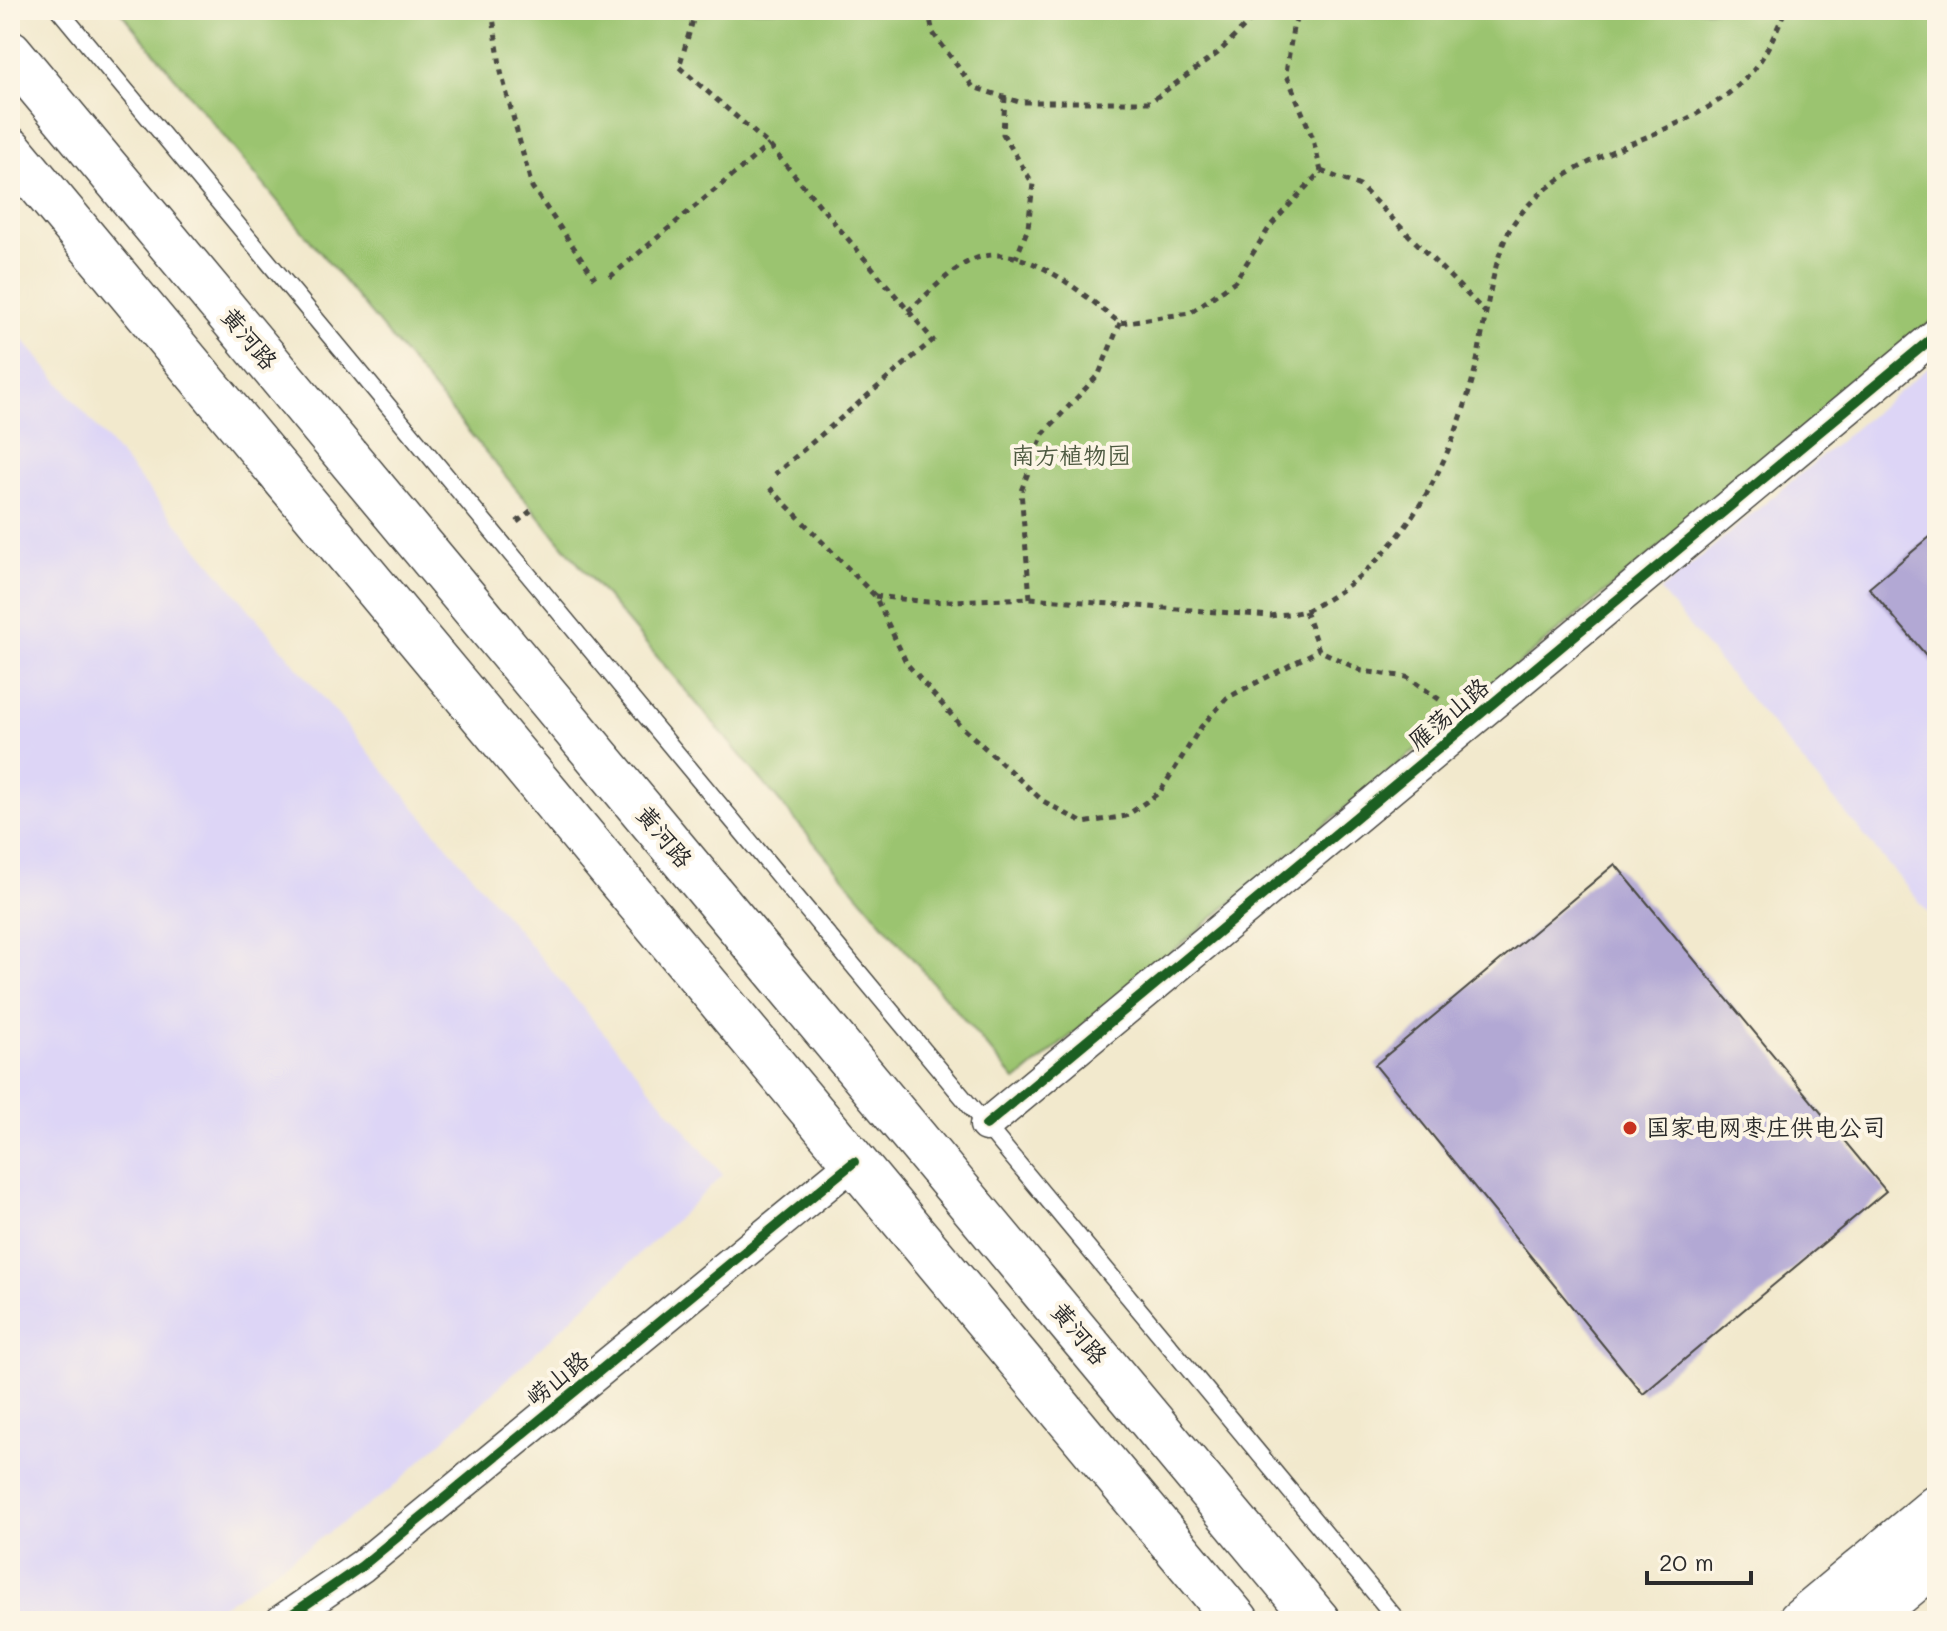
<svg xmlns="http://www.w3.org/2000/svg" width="1947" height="1631" viewBox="0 0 1947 1631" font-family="Mali,'LXGW WenKai TC',sans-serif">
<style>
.built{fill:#ddd5f6}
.green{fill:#9bc470;stroke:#63784e;stroke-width:2}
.building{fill:#b2a8d4}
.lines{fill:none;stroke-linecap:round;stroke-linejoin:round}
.service-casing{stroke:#494843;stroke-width:19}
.minor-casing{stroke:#494843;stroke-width:35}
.secondary-casing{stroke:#494843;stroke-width:47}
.path{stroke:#494843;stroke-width:5;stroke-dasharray:6 6;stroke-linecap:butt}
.service{stroke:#fff;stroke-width:16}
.minor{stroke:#fff;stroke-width:32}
.secondary{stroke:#fff;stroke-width:44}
.cycleway-casing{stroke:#fcf5e5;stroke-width:15}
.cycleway{stroke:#1b5e20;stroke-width:10}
.poi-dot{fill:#c8321e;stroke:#fcf5e5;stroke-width:3}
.labels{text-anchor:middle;stroke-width:8;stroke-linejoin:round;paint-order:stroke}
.street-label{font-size:24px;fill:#2b2b2b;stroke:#fcf5e5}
.park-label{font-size:24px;fill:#4d5940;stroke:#fcf5e5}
.poi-label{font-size:24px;fill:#2b2b2b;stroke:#fcf5e5;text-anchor:start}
</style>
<rect width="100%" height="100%" fill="#fcf5e5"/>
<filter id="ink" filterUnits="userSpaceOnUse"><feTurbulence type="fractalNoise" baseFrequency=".0125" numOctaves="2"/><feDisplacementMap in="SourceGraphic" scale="16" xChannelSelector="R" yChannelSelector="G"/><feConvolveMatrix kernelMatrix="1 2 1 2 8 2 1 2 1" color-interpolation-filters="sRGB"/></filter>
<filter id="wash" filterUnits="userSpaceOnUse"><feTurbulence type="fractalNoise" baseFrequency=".006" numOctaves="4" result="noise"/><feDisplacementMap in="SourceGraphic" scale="32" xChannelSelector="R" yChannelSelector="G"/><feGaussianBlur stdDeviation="1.8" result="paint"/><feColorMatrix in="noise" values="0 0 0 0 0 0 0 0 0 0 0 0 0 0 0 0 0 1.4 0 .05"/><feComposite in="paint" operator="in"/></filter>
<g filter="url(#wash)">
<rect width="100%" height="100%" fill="#f2e9cd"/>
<g class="built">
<path d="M10,324L723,1175L390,1490L227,1603L192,1621H10Z"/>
<path d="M1937,360V923L1660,591Z"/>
</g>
<path class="green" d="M119,10H1937V317L1016,1081L566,549Z"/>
<g id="blocks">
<g class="building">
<path d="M1937,531V668L1869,588Z"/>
<path d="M1615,864L1886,1191L1643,1394L1375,1065Z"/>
</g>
</g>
</g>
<g filter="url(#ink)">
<use href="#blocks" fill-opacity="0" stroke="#494843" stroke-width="2"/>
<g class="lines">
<defs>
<path id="service" d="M59,10L1398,1621"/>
<g id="minor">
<path d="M986,1125L1937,334"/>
<path d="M282,1621L362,1566L854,1162"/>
</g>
<g id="secondary">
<path d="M10,52L1318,1621"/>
<path d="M10,149L1237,1621"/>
<path d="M1800,1621L1937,1507"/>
<path d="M1865,1621L1937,1561"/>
</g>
</defs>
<use href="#service" class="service-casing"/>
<use href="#minor" class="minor-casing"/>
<use href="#secondary" class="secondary-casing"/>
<g class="path">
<path d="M492,10L501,72L532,187L595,278"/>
<path d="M696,10L679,67L769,145L933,340L775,474"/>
<path d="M928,10L933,33L973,87L1019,102H1150L1218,53L1261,10"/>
<path d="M1005,97L1003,134L1033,184L1028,228L1016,258"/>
<path d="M1321,171L1360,186L1486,313"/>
<path d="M610,277L769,145"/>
<path d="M908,311C926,296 945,275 966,263C1018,233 1082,294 1120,323L1190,313L1235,281L1271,225L1321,171L1312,136L1286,73L1293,28L1300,10"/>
<path d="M770,488L875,596L907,664L961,726L1043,801L1083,823L1126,816L1160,792L1201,727L1227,698L1319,650"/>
<path d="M517,522L533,509"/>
<path d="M875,596L928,602L1030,598L1271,616C1282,614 1297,614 1307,610C1401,566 1451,465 1475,370C1484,332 1492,255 1513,224C1570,142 1685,144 1750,74C1765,58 1777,30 1785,10"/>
<path d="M1030,598L1021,491L1043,434L1099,374L1120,323"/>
<path d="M1305,611L1319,650L1362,671L1407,677L1443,702"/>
</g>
<use href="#service" class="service"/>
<use href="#minor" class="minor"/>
<use href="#secondary" class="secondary"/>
<defs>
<g id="cycleway">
<path d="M986,1125L1937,334"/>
<path d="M282,1621L362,1566L854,1162"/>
</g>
</defs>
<use href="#cycleway" class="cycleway-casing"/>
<use href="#cycleway" class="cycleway"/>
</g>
</g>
<circle class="poi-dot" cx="1630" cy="1128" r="8"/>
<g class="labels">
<g class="street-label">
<text transform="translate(249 339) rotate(50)" y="8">黄河路</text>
<text transform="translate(1449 714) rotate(-40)" y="8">雁荡山路</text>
<text transform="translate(664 837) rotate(50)" y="8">黄河路</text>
<text transform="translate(1079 1334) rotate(50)" y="8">黄河路</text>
<text transform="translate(558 1379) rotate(-39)" y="8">崂山路</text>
</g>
<g class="park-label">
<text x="1071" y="464">南方植物园</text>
</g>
<g class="poi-label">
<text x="1646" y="1136">国家电网枣庄供电公司</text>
</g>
</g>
<rect width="1947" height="1631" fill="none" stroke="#fcf5e5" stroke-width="40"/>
<path d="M1647 1571v12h104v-12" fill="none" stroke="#2b2b2b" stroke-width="4"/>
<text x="1659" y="1571" font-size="24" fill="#2b2b2b" stroke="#fcf5e5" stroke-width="6" paint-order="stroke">20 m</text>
</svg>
